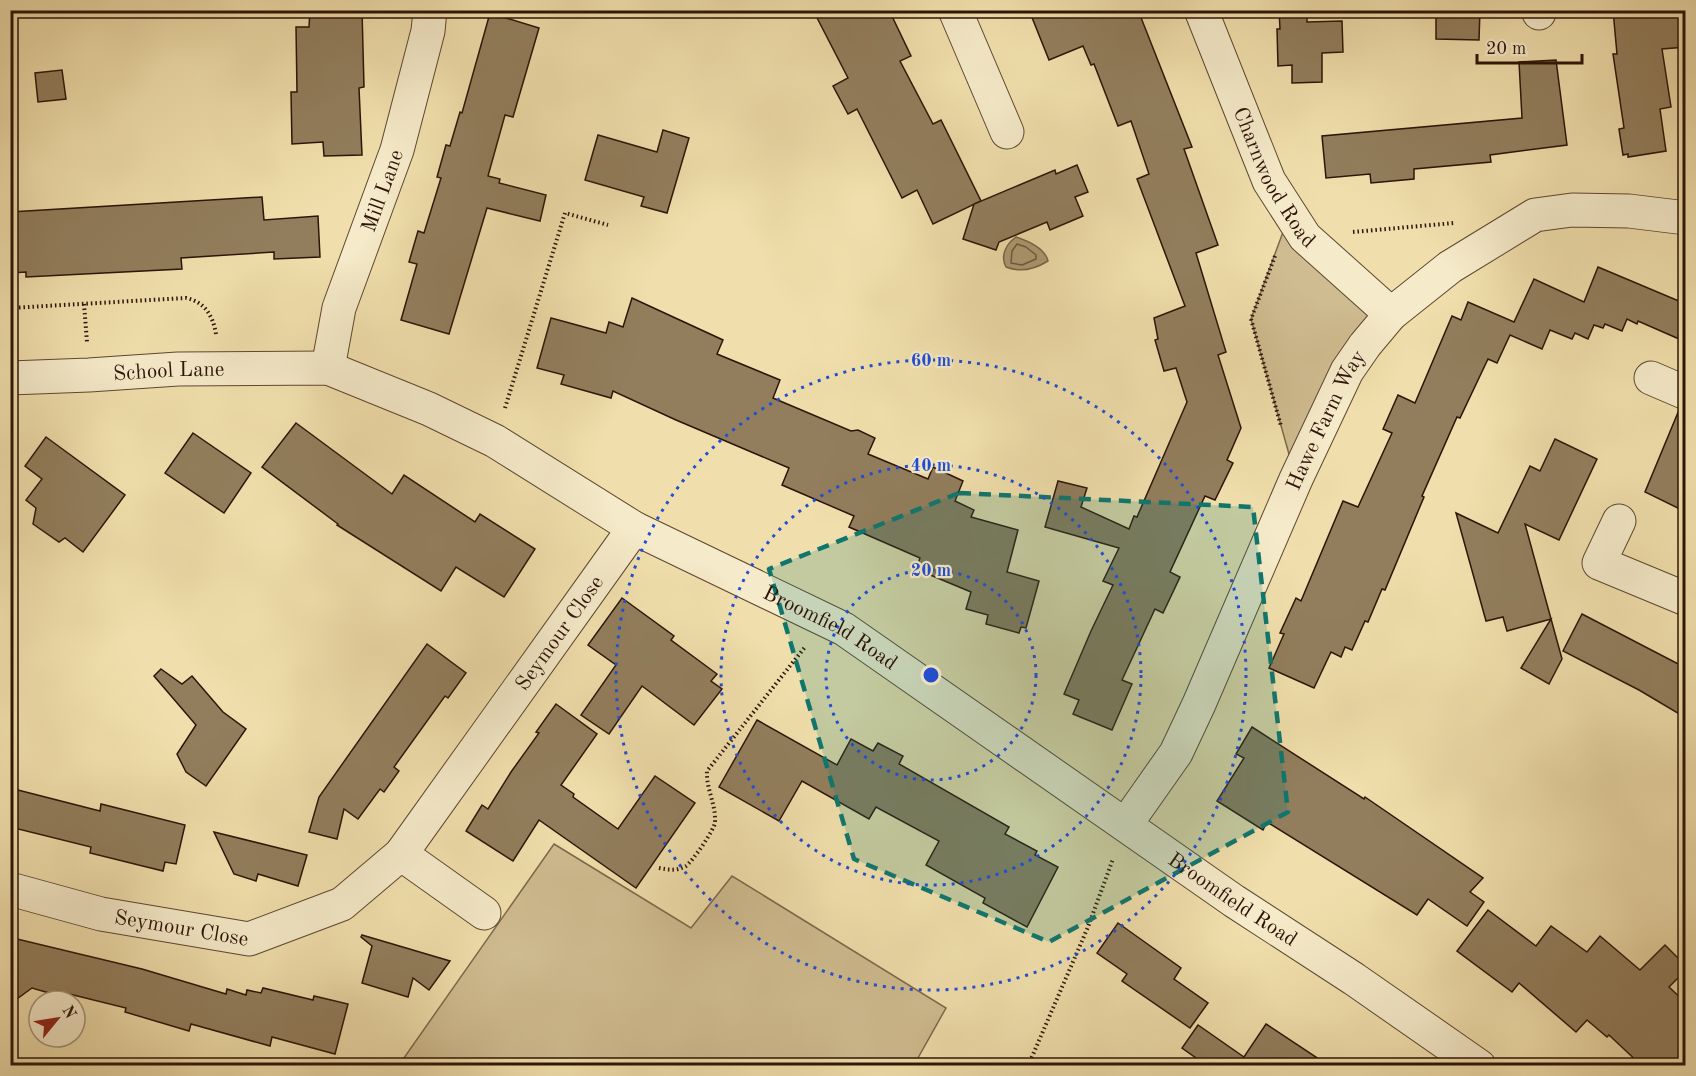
<svg xmlns="http://www.w3.org/2000/svg" width="1696" height="1076" viewBox="0 0 1696 1076" font-family="'Old Standard TT',serif">
<style>
.green{fill:#cfbc90;stroke:#7e684c;stroke-width:1.5}
.water{fill:#ae9a74;stroke:#7a6448;stroke-width:1.5}
.lines{fill:none;stroke-linecap:round;stroke-linejoin:round}
.shore{stroke:#6e573e;stroke-width:1.5}
.building{fill:#927e5d;stroke:#2d1407;stroke-width:1.5}
.minor-casing{stroke:#5e4730;stroke-width:35}
.path{stroke:#2d1407;stroke-width:4;stroke-dasharray:1.5 3;stroke-linecap:butt}
.minor{stroke:#f5eac9;stroke-width:33}
.marked{fill:#0f766e;fill-opacity:0.2;stroke:#0f766e;stroke-width:4.5;stroke-dasharray:12 8;stroke-linejoin:round}
.ring{fill:none;stroke:#1d4ed8;stroke-width:3;stroke-dasharray:3 6}
.labels{text-anchor:middle;stroke-width:4.5;stroke-linejoin:round;paint-order:stroke}
.street-label{font-size:21px;fill:#2d1407;stroke:#f5eac9}
.centre{fill:#1d4ed8;stroke:#f5eac9;stroke-width:3}
.ring-label{font-size:18px;text-anchor:middle;font-weight:bold;fill:#1d4ed8;stroke:#f5eac9;stroke-width:4.5;stroke-linejoin:round;paint-order:stroke}
</style>
<rect width="100%" height="100%" fill="#f0dfac"/>
<filter id="stains"><feTurbulence type="fractalNoise" baseFrequency=".00333" numOctaves="4"/><feColorMatrix values="0 0 0 0 .2 0 0 0 0 .09 0 0 0 0 .02 0 0 0 .5 -.17"/></filter>
<radialGradient id="worn" r=".72"><stop offset=".6" stop-color="#630" stop-opacity="0"/><stop offset="1" stop-color="#630" stop-opacity=".3"/></radialGradient>
<g class="green">
<path d="M1290,213L1391,314L1296,479L1251,319Z"/>
<path d="M554,844L691,928L732,876L946,1008L914,1065H399Z"/>
</g>
<path class="water" d="M1016,237C1028,241 1045,248 1048,261C1035,269 1021,273 1006,267C1000,256 1006,244 1016,237Z"/>
<g class="lines">
<path class="shore" d="M1017,244L1026,247L1036,255V259L1022,265L1011,263L1012,251Z"/>
</g>
<g class="building">
<path d="M310,10H362L364,87L359,88L362,155L324,156L323,142L292,144L291,92H297L296,27H309Z"/>
<path d="M813,10H889L911,56L900,61L933,124L941,120L981,201L933,224L917,190L902,198L857,109L848,114L833,86L848,78Z"/>
<path d="M1029,10H1138L1192,147L1184,149L1218,245L1196,253L1226,352L1218,355L1241,428L1227,460L1233,463L1215,500L1205,496L1170,572L1180,577L1163,613L1155,609L1122,680L1132,684L1112,730L1073,714L1079,700L1064,694L1091,631L1113,585L1103,581L1119,548L1045,527L1058,481L1087,488L1081,507L1129,529L1134,516L1137,517L1187,402L1176,368L1164,371L1155,340L1158,339L1154,318L1185,306L1137,179L1149,174L1131,121L1118,126L1094,64L1091,65L1083,46L1049,60Z"/>
<path d="M1279,10H1307V22L1342,21L1343,52L1322,53V82L1292,83V65L1278,66L1277,29H1280Z"/>
<path d="M1436,10H1480L1479,40L1436,39Z"/>
<path d="M1613,10H1684L1686,47L1662,49L1671,107L1660,109L1666,151L1628,157V154L1623,155L1619,129L1624,128L1613,54H1617Z"/>
<path d="M490,13L539,28L513,117L505,115L488,176L500,179L499,183L546,195L540,221L487,208L449,334L401,320L417,264L409,262L418,231L424,233L441,178L437,177L446,145L450,146L460,112L462,113Z"/>
<path d="M1556,60L1567,145L1490,155L1491,162L1414,169V179L1371,183L1370,174L1326,178L1322,136L1522,118L1519,62Z"/>
<path d="M62,70L66,99L38,102L35,73Z"/>
<path d="M663,130L689,138L667,213L641,206L644,197L585,180L598,135L657,152Z"/>
<path d="M1077,165L1088,192L1075,197L1083,216L1050,230L1047,222L999,242L996,250L963,239L974,204L1055,170L1056,174Z"/>
<path d="M262,197L264,220L318,216L320,257L274,259V252L181,258L182,269L26,277V272L10,273V212Z"/>
<path d="M1598,267L1686,304V342L1638,321L1637,324L1627,319L1622,331L1605,324L1603,328L1594,325L1588,339L1575,333L1572,339L1550,330L1542,349L1510,335L1497,363L1488,359L1460,418L1457,417L1422,496L1424,497L1385,590L1382,589L1368,622L1365,621L1352,650L1345,647L1341,657L1331,652L1314,688L1269,668L1284,634L1280,633L1296,598L1301,601L1343,501L1358,507L1392,433L1383,429L1398,395L1415,403L1452,316L1461,320L1468,302L1514,322L1534,279L1584,302Z"/>
<path d="M632,298L723,340L717,354L780,380L773,398L851,431L858,430L875,438L868,454L928,479L933,467L963,481L955,501L974,510L971,517L1018,530L1007,572L1039,581L1026,628L1021,627L1019,633L986,624L988,615L966,609L971,592L916,569L920,558L849,527L854,516L782,485L789,468L676,420L613,391L611,398L561,384L564,375L537,368L551,318L606,333L609,322L623,327Z"/>
<path d="M1679,410L1686,411V512L1645,492Z"/>
<path d="M296,423L392,494L404,475L475,522L480,514L535,549L504,597L456,567L441,591L337,525L338,524L262,467Z"/>
<path d="M193,433L251,473L224,513L165,473Z"/>
<path d="M46,437L125,495L83,552L65,538L59,542L33,524L36,508L26,500L42,479L25,466Z"/>
<path d="M1555,439L1597,459L1559,540L1525,524L1562,659L1549,684L1521,668L1551,619L1507,631L1503,617L1486,621L1456,513L1498,533L1530,466L1540,471Z"/>
<path d="M622,598L674,636L671,640L717,674L711,681L722,689L694,725L642,686L609,734L581,715L616,665L588,645Z"/>
<path d="M1582,614L1686,668V718L1639,690L1563,651Z"/>
<path d="M427,644L466,673L448,698L445,696L394,767L399,771L384,792L380,789L358,819L344,809L337,839L309,832L319,797Z"/>
<path d="M161,669L182,684L192,676L223,712L246,729L206,786L186,772L177,754L196,725L154,676Z"/>
<path d="M556,704L597,734L561,785L574,794L573,797L618,829L655,776L695,803L636,888L539,820L513,861L466,831L482,805L488,809L511,772L539,733L536,732Z"/>
<path d="M757,720L837,765L851,739L873,751L878,743L903,756L899,764L1009,827L1005,834L1037,851L1035,855L1058,867L1027,927L983,903L985,898L926,865L939,841L876,807L869,819L802,781L779,821L719,787Z"/>
<path d="M1252,727L1364,799L1365,797L1483,878L1470,892L1484,902L1467,926L1428,899L1417,915L1267,822L1263,830L1217,801L1244,758L1236,754Z"/>
<path d="M10,788L100,811L101,804L185,825L176,864L165,862L163,871L90,853L91,847L10,827Z"/>
<path d="M214,832L307,855L298,886L258,874L256,881L234,874Z"/>
<path d="M1488,910L1536,946L1551,926L1587,952L1600,936L1640,970L1665,945L1686,966V970L1669,987L1686,1003V1065H1641L1609,1035L1607,1037L1587,1020L1576,1032L1519,983L1512,992L1457,951Z"/>
<path d="M1118,923L1181,968L1174,979L1208,1003L1190,1028L1122,981L1127,974L1097,953Z"/>
<path d="M362,935L450,961L429,990L413,978L408,997L362,983L372,946L361,937Z"/>
<path d="M17,939L142,969L226,994L227,989L246,995L247,990L261,993L263,988L313,1000L314,996L348,1004L335,1054L272,1037L270,1046L191,1024L189,1031L125,1012L126,1008L57,991L56,995L32,988L10,1004V943L16,944Z"/>
<path d="M1266,1024L1328,1065H1206L1182,1048L1198,1025L1244,1057Z"/>
</g>
<g class="lines">
<defs>
<g id="minor">
<path d="M955,10L1007,132"/>
<path id="s1" d="M1201,10L1269,181L1305,237L1391,314"/>
<path d="M1539,13V10"/>
<path id="s2" d="M328,368L339,308L397,150L428,31L430,10"/>
<path id="s3" d="M10,378L89,375L178,369L328,368L429,409L495,441L634,528L844,629L1234,901L1354,979L1479,1066"/>
<path d="M1651,378L1686,393"/>
<path d="M1619,521L1599,563L1686,599"/>
<path id="s4" d="M1126,824L1176,753L1199,704L1296,479L1347,371L1365,345L1391,314L1450,267L1535,215L1572,210L1629,211L1686,218"/>
<path d="M401,854L484,913"/>
<path id="s5" d="M10,889L101,914L249,939L342,904L401,854L634,528"/>
</g>
</defs>
<use href="#minor" class="minor-casing"/>
<g class="path">
<path d="M1353,232L1454,223"/>
<path d="M1275,256L1251,319L1281,426"/>
<path d="M84,304L87,342"/>
<path d="M10,308L186,298C205,302 213,316 216,334"/>
<path d="M505,408L565,213L608,225"/>
<path d="M659,868C669,870 677,871 686,866C692,862 715,829 715,822C716,804 706,789 707,771L805,647"/>
<path d="M1028,1066L1088,927L1113,859"/>
</g>
<use href="#minor" class="minor"/>
</g>
<path class="marked" d="M959,493L1253,507L1288,812L1049,942L854,859L769,569Z"/>
<g class="ring">
<circle cx="931" cy="675" r="105"/>
<circle cx="931" cy="675" r="210"/>
<circle cx="931" cy="675" r="315"/>
</g>
<g class="labels">
<g class="street-label">
<text dy="7" stroke="none"><textPath href="#s1" startOffset="183">Charnwood Road</textPath></text>
<text dy="7" stroke="none"><textPath href="#s2" startOffset="186">Mill Lane</textPath></text>
<text dy="7" stroke="none"><textPath href="#s3" startOffset="159">School Lane</textPath></text>
<text dy="7" stroke="none"><textPath href="#s4" startOffset="452">Hawe Farm Way</textPath></text>
<text dy="7" stroke="none"><textPath href="#s3" startOffset="885">Broomfield Road</textPath></text>
<text dy="7" stroke="none"><textPath href="#s5" startOffset="693">Seymour Close</textPath></text>
<text dy="7" stroke="none"><textPath href="#s3" startOffset="1371">Broomfield Road</textPath></text>
<text dy="7" stroke="none"><textPath href="#s5" startOffset="176">Seymour Close</textPath></text>
</g>
</g>
<circle cx="931" cy="675" r="9" class="centre"/>
<g class="ring-label">
<text x="931" y="366">60 m</text>
<text x="931" y="471">40 m</text>
<text x="931" y="576">20 m</text>
</g>
<rect width="1696" height="1076" fill="none" stroke="#f0dfac" stroke-width="36"/>
<rect x="12" y="12" width="1672" height="1052" fill="none" stroke="#2d1407" stroke-width="3"/>
<rect x="18" y="18" width="1660" height="1040" fill="none" stroke="#2d1407" stroke-width="1.5"/>
<g transform="translate(57 1019) rotate(60)"><circle r="28" fill="#f5eac9" stroke="#a5947b" stroke-width="1.5"/>
<path d="M0-4.5L10 22L0 15L-10 22Z" fill="#8f2418"/>
<text y="-9" font-size="16" font-weight="bold" text-anchor="middle" fill="#2d1407">N</text>
</g>
<path d="M1477 54v9h105v-9" fill="none" stroke="#2d1407" stroke-width="3"/>
<text x="1486" y="54" font-size="18" fill="#2d1407" stroke="#f5eac9" stroke-width="4.5" paint-order="stroke">20 m</text>
<rect width="100%" height="100%" filter="url(#stains)"/>
<rect width="100%" height="100%" fill="url(#worn)"/>
</svg>
